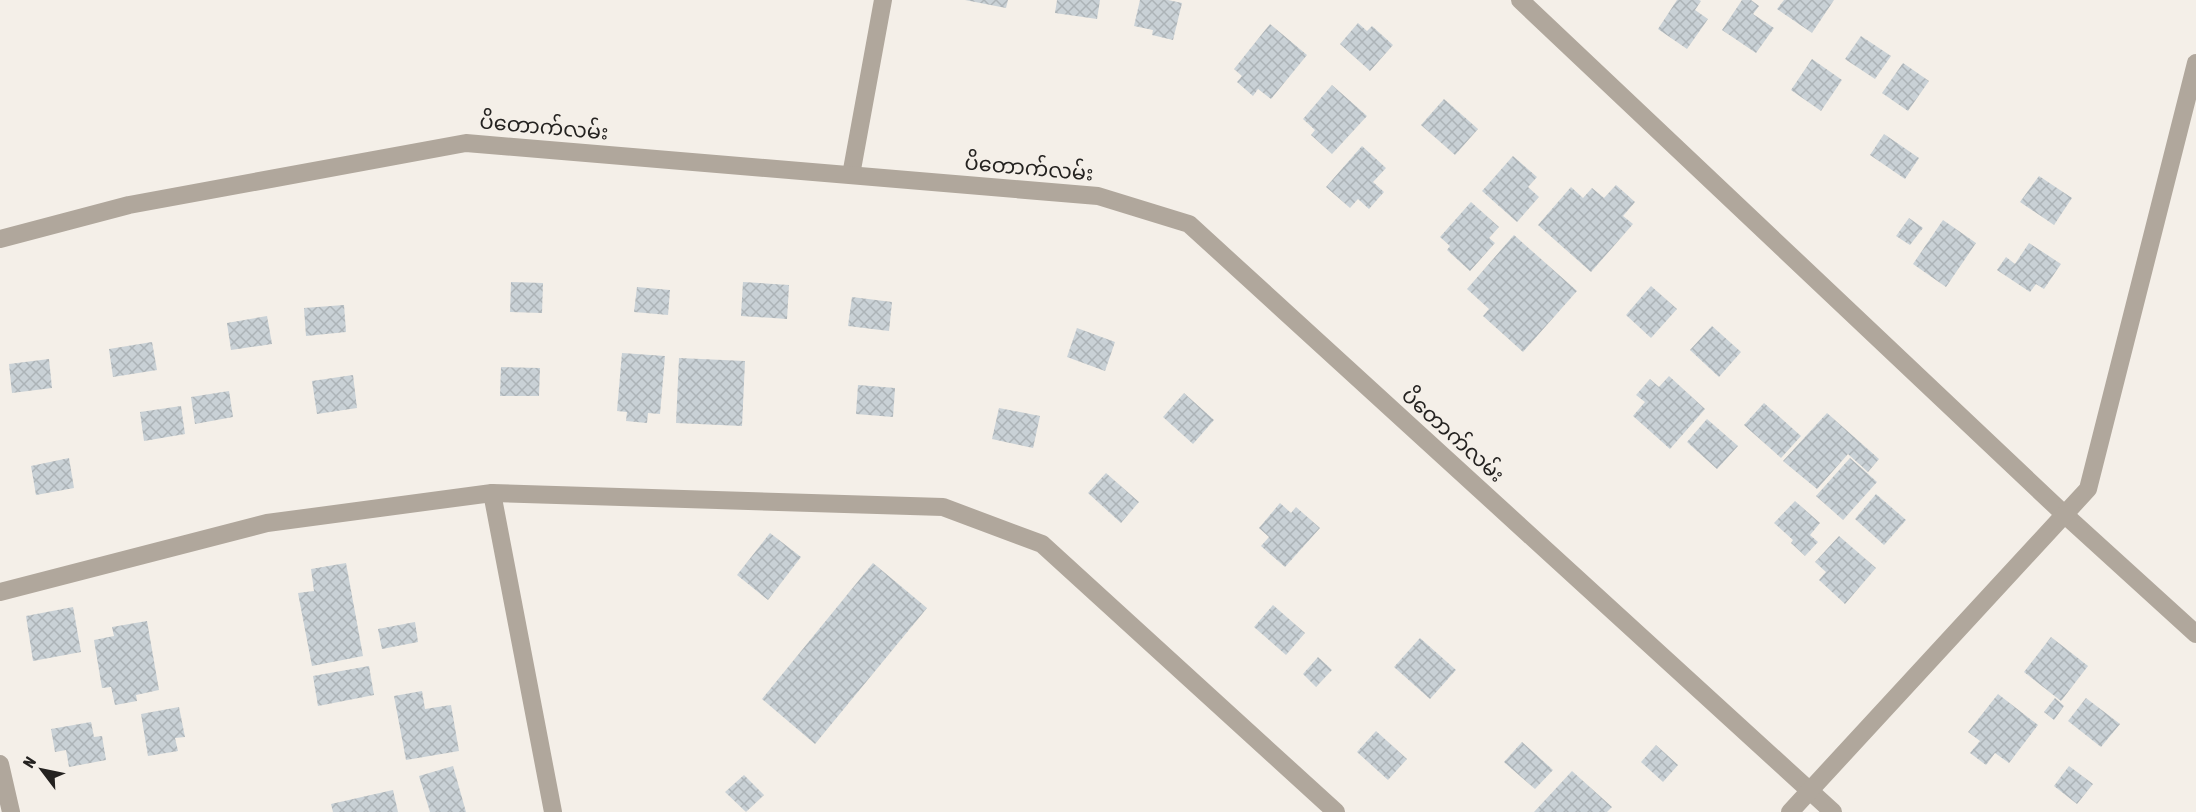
<svg xmlns="http://www.w3.org/2000/svg" width="2196" height="812" viewBox="0 0 2196 812" font-family="'Asap Condensed','Noto Sans Myanmar',sans-serif">
<style>
.building{fill:url(#building-cross-hatch)}
.lines{fill:none;stroke-linecap:round;stroke-linejoin:round}
.minor{stroke:#b0a79c;stroke-width:18}
.labels{text-anchor:middle;stroke-width:5;stroke-linejoin:round;paint-order:stroke}
.street-label{font-size:21px;fill:#242220;stroke:#f4efe8}
</style>
<defs>
<pattern id="building-cross-hatch" width="8" height="8" patternUnits="userSpaceOnUse" patternTransform="scale(1.5)"><rect width="8" height="8" fill="#c9d1d6"/><path d="M0 0l8 8M0 8l8-8" fill="none" stroke="#acb3b7"/></pattern>
</defs>
<rect width="100%" height="100%" fill="#f4efe8"/>
<g class="building">
<path d="M965,0H1008L1006,8Z"/>
<path d="M1057,0H1100L1097,19L1055,13Z"/>
<path d="M1140,0H1168L1182,3L1173,40L1152,35L1153,30L1134,26Z"/>
<path d="M1677,0H1699L1701,1L1695,10L1708,19L1687,49L1658,29Z"/>
<path d="M1742,0H1751L1759,6L1753,14L1774,28L1756,53L1722,30Z"/>
<path d="M1784,0H1834L1812,33L1777,9Z"/>
<path d="M1358,23L1367,31L1372,26L1393,45L1370,71L1340,44Z"/>
<path d="M1270,24L1307,55L1271,99L1258,89L1253,96L1237,82L1242,76L1234,69Z"/>
<path d="M1861,36L1891,56L1875,79L1845,59Z"/>
<path d="M1812,59L1842,80L1821,111L1791,90Z"/>
<path d="M1903,63L1929,81L1908,111L1882,93Z"/>
<path d="M1332,85L1367,116L1332,154L1311,135L1315,130L1303,119Z"/>
<path d="M1444,99L1478,129L1455,155L1421,125Z"/>
<path d="M1884,134L1919,158L1905,179L1870,155Z"/>
<path d="M1362,146L1386,168L1373,182L1384,192L1369,209L1358,199L1350,208L1326,187Z"/>
<path d="M1513,156L1537,177L1528,187L1539,197L1517,222L1482,191Z"/>
<path d="M2039,176L2072,198L2054,225L2020,202Z"/>
<path d="M1616,185L1635,202L1623,216L1633,224L1591,272L1538,225L1571,187L1583,198L1592,188L1604,198Z"/>
<path d="M1471,202L1499,227L1489,238L1495,243L1470,271L1447,250L1450,246L1440,237Z"/>
<path d="M1909,218L1923,228L1910,245L1896,236Z"/>
<path d="M1943,220L1976,243L1946,287L1913,264Z"/>
<path d="M1514,235L1577,291L1523,352L1483,316L1489,309L1467,289Z"/>
<path d="M2029,243L2061,264L2044,289L2036,284L2030,292L1997,270L2006,257L2015,264Z"/>
<path d="M511,282L543,283L542,313L510,312Z"/>
<path d="M743,282L789,285L787,319L741,316Z"/>
<path d="M1651,286L1677,309L1651,338L1626,315Z"/>
<path d="M637,287L670,290L668,315L634,312Z"/>
<path d="M852,297L892,302L889,331L848,326Z"/>
<path d="M344,305L346,332L306,336L304,308Z"/>
<path d="M267,316L272,344L231,350L227,323Z"/>
<path d="M1712,326L1741,352L1719,377L1690,350Z"/>
<path d="M1077,328L1115,342L1105,371L1067,357Z"/>
<path d="M152,342L157,370L113,377L109,349Z"/>
<path d="M622,353L665,356L660,414L648,413L647,423L626,421L627,412L617,411Z"/>
<path d="M679,358L745,361L742,426L676,423Z"/>
<path d="M49,359L52,388L12,393L9,364Z"/>
<path d="M501,367L540,368L539,396H500Z"/>
<path d="M353,375L357,408L317,414L312,381Z"/>
<path d="M1669,376L1705,409L1670,449L1633,416L1645,402L1636,395L1650,379L1659,387Z"/>
<path d="M858,385L895,388L893,417L856,414Z"/>
<path d="M229,391L233,417L195,424L191,397Z"/>
<path d="M1184,393L1214,420L1193,444L1163,417Z"/>
<path d="M1764,403L1801,436L1781,458L1744,425Z"/>
<path d="M181,406L185,434L144,441L140,412Z"/>
<path d="M999,408L1040,416L1033,448L992,439Z"/>
<path d="M1827,413L1879,459L1868,472L1848,454L1817,489L1783,461Z"/>
<path d="M1707,419L1738,446L1717,469L1687,442Z"/>
<path d="M69,458L74,488L36,495L31,466Z"/>
<path d="M1850,458L1877,482L1843,520L1816,496Z"/>
<path d="M1106,473L1139,502L1121,523L1088,493Z"/>
<path d="M1876,494L1906,520L1884,545L1855,519Z"/>
<path d="M1795,501L1820,523L1810,535L1818,542L1805,556L1791,543L1793,540L1774,523Z"/>
<path d="M1280,503L1291,513L1296,507L1320,528L1285,567L1261,546L1269,537L1259,528Z"/>
<path d="M770,533L801,557L768,600L737,575Z"/>
<path d="M1839,536L1876,568L1845,604L1819,580L1826,572L1815,562Z"/>
<path d="M346,563L363,656L312,666L298,593L314,591L311,569Z"/>
<path d="M873,563L927,608L815,744L762,699Z"/>
<path d="M1273,605L1305,633L1286,655L1254,627Z"/>
<path d="M73,607L81,652L33,661L26,616Z"/>
<path d="M147,621L159,690L136,695L137,701L115,705L111,687L102,688L94,640L114,636L112,627Z"/>
<path d="M415,622L418,642L382,649L378,629Z"/>
<path d="M2051,637L2088,666L2061,701L2024,672Z"/>
<path d="M1420,638L1456,670L1430,699L1394,667Z"/>
<path d="M1318,657L1332,670L1316,687L1303,674Z"/>
<path d="M369,666L374,695L318,706L313,676Z"/>
<path d="M422,691L425,709L451,705L459,751L406,760L394,696Z"/>
<path d="M1998,694L2038,725L2009,763L1995,753L1986,765L1970,753L1980,741L1968,732Z"/>
<path d="M2055,698L2064,706L2054,720L2044,712Z"/>
<path d="M2086,698L2120,724L2101,747L2068,721Z"/>
<path d="M179,707L185,737L175,738L178,751L148,756L141,714Z"/>
<path d="M91,722L94,737L102,736L106,760L69,767L66,750L55,752L51,729Z"/>
<path d="M1376,731L1407,759L1388,780L1357,752Z"/>
<path d="M1522,742L1553,770L1535,789L1504,762Z"/>
<path d="M1656,745L1678,765L1663,782L1641,762Z"/>
<path d="M453,766L466,812H430L419,776Z"/>
<path d="M2069,766L2093,784L2077,804L2054,786Z"/>
<path d="M1572,771L1612,807L1607,812H1534Z"/>
<path d="M744,775L764,795L746,812L725,792Z"/>
<path d="M393,790L398,812H333L331,804Z"/>
</g>
<g class="lines">
<g class="minor">
<path d="M1520,0L2064,514L2196,634"/>
<path d="M851,175L883,0"/>
<path d="M0,239L129,205L466,143L1098,196L1189,224L1833,812"/>
<path d="M492,493L553,812"/>
<path d="M0,592L267,523L492,493L943,507L1042,544L1336,812"/>
<path d="M0,764L11,812"/>
<path d="M1790,812L2088,489L2196,63"/>
</g>
</g>
<g class="labels">
<g class="street-label">
<text transform="translate(544 127) rotate(5)" y="7">ပိတောက်လမ်း</text>
<text transform="translate(1029 168) rotate(5)" y="7">ပိတောက်လမ်း</text>
<text transform="translate(1453 435) rotate(42)" y="7">ပိတောက်လမ်း</text>
</g>
</g>
<g transform="translate(42 770) rotate(302)" stroke="#f4efe8" stroke-width="4.5" paint-order="stroke">
<path d="M0-4.5L10 22L0 15L-10 22Z" fill="#242220"/>
<text y="-9" font-size="16" font-weight="bold" text-anchor="middle" fill="#242220">N</text>
</g>
</svg>
